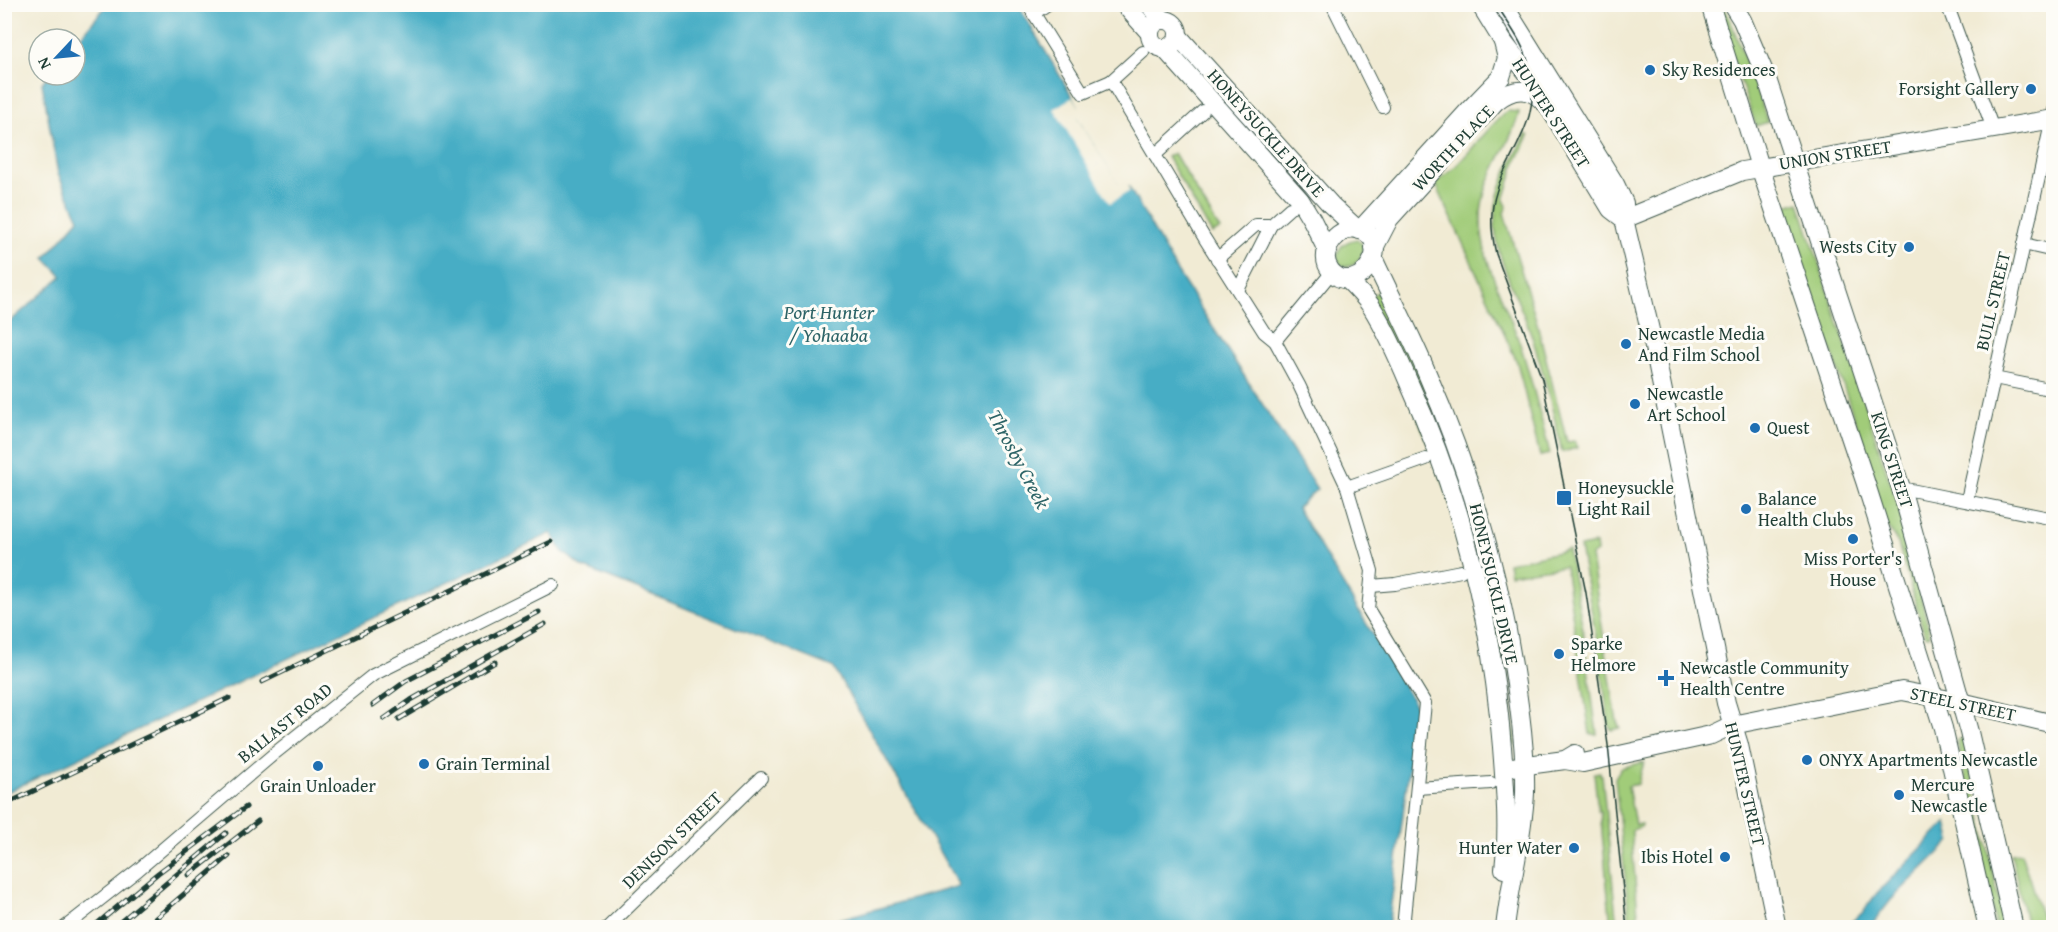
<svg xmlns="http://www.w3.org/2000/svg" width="2058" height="932" viewBox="0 0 2058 932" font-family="'Gentium Book Plus',serif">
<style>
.green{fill:#a1cc79;stroke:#608456;stroke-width:1.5}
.water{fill:#46adc5;stroke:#32757c;stroke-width:1.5}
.pier{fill:#f1ebd4}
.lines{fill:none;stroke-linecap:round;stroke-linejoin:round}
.street-casing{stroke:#3e574c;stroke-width:14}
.secondary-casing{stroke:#3e574c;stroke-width:20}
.street{stroke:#fff;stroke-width:12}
.secondary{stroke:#fff;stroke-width:18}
.tram{stroke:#1f3d34;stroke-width:1.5}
.rail-casing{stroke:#1f3d34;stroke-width:5}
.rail{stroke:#fdfcf7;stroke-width:3;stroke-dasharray:9;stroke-linecap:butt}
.poi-dot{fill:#1f6fb2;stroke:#fdfcf7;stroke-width:2}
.labels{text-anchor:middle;stroke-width:6;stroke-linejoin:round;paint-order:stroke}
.poi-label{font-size:18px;fill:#1f3d34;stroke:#fdfcf7;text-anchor:start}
.street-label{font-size:18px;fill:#1f3d34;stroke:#fdfcf7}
.water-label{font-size:20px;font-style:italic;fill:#2d6467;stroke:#fdfcf7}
</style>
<rect width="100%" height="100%" fill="#fdfcf7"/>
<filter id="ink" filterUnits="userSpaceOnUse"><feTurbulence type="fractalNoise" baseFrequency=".0167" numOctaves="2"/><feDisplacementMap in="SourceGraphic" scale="12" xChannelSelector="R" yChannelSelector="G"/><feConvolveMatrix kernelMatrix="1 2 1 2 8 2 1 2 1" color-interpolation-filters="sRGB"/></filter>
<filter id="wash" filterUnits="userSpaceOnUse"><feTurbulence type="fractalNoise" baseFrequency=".008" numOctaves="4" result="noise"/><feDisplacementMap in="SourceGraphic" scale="24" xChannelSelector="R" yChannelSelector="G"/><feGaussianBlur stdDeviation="1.35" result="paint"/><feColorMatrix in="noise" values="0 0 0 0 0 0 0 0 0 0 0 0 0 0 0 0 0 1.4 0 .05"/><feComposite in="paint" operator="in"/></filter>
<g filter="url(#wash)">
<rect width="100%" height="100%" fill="#f1ebd4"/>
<g class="green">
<path d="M1714,5H1722L1730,19L1768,122L1756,126Z"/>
<path d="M1507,111L1519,112C1512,144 1487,172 1482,205C1475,252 1505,300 1520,344C1532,380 1541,417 1550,454L1540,456L1517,362L1435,182C1462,167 1482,132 1507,111Z"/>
<path d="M1526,134L1529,136L1512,170L1513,171L1504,200L1507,206L1504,213L1537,323L1567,442L1575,441L1577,448L1562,452C1554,413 1544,374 1532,337C1518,295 1489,252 1496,206C1499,181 1515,157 1526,134Z"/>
<path d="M1174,153L1220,230L1212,234L1167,157Z"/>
<path d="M1799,202L1902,519L1930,635L1925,636L1898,543L1884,520L1866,467L1868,459L1783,207Z"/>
<path d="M1357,239L1363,245C1363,259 1354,270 1340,265L1337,259C1337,247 1346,241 1357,239Z"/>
<path d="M1382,290L1420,367L1487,561L1475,563L1370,296Z"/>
<path d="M1596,544L1597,552L1591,556L1617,722L1620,728L1611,730L1609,726L1600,658L1580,547Z"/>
<path d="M1568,550L1581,618L1597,734H1590L1565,566L1510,574L1508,563Z"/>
<path d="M1489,568L1499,618L1515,744L1506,745L1476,571Z"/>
<path d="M1964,738L2005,927H1996L1957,740Z"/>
<path d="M1644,762L1638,784L1628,786L1635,825L1641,824V827L1632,830V843L1639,927H1630L1615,778L1621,768Z"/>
<path d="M1600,772V775H1602L1617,927H1611L1600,811H1598L1594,773Z"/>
<path d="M2021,853L2045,927H2027L2011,854Z"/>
</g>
<g class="water">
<path d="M107,5H1018L1078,106L1073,112L1122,191L1129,187L1178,273L1317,489L1297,508L1417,708L1388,927H811L959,886L833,667L582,567L562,551L552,533L5,793V326L62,276L45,258L79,219L58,174L42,83L48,75H75V43Z"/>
<path d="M1947,822L1951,841L1891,900L1870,927H1845L1862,913L1877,893Z"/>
</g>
<path class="pier" d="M1073,97L1080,108L1076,113L1078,119L1119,184L1123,187L1127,185L1130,191L1110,203L1054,109Z"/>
</g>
<g filter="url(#ink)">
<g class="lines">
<defs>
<g id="street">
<path d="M1028,4L1083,93L1111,81L1205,239L1264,332L1275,341L1299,385L1347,487L1372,571L1368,609L1425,703L1403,928"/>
<path d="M1332,4L1383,107"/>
<path d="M1947,4L1993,129"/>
<path d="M1033,14L1048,4"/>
<path d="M1111,81L1143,52"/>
<path d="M1155,155L1203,111"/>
<path d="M2024,244L2054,251"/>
<path d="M1217,259L1256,225H1271"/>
<path d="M1238,290L1271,225L1290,208"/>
<path d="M1275,341L1332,272"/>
<path d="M1994,378L2054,390"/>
<path d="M1347,487L1426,459"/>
<path d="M1901,488L2054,519"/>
<path d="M1967,500L2054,110"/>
<path d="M1371,586L1395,584L1461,571"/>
<path d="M1417,788L1491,783"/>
<path d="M64,928L138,870L275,753L373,675L553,585"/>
<path d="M607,928L761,778"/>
</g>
<g id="secondary">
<path d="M1124,4L1150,33"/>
<path d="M1149,4L1163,20"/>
<path d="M1480,4L1504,43L1532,79L1611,209L1624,219"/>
<path d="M1503,4L1615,184L1624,203V219L1654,347L1726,703L1739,745L1777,928"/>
<path d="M1710,4L1760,167L1865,481L1943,728L1988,928"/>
<path d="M1732,4L1742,20L1767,79L1901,488L1969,732L2014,928"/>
<circle cx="1164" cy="34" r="14"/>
<path d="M1178,36L1331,205L1357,229"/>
<path d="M1164,48L1300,200L1312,220L1327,250"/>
<path d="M1624,219L1742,171L2054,119"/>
<path d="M1351,228C1403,233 1358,303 1331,271C1317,254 1334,233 1351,228Z"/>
<path d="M1360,230L1471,108L1501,77L1507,58L1503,42"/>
<path d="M1374,248L1389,219L1496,101C1513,88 1528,86 1544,102"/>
<path d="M1374,260C1391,297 1410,333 1426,371C1468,467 1498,567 1514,671C1520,710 1526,753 1525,793C1523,838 1510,882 1505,928"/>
<path d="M1347,279C1355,287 1364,296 1371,306C1386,330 1398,357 1409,383C1461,497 1492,622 1502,747C1505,788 1509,828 1504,869"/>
<path d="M1565,760L1583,763L1711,735L1732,725L1902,691L1961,702L2054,724"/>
<path d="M1512,767L1565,760L1575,754"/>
</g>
</defs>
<use href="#street" class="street-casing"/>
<use href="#secondary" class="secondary-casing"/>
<use href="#street" class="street"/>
<use href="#secondary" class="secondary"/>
<path class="tram" d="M1496,4C1509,25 1525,45 1530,69C1544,129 1497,160 1492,213C1491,227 1493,241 1496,254L1542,379L1586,593L1608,745L1627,928"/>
<defs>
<g id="rail">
<path d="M262,682L551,542"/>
<path d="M373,705L406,681L539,612"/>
<path d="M384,719L411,700L545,624"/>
<path d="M399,719L495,662"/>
<path d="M4,805L229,698"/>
<path d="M189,875L258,821"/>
<path d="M92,928L158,873L246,807"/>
<path d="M113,928L226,833"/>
<path d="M144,928L229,856"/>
</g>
</defs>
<use href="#rail" class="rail-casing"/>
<use href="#rail" class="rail"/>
</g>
</g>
<g class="poi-dot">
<circle cx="1650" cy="70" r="6"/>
<circle cx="2031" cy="89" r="6"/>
<circle cx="1909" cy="247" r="6"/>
<circle cx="1626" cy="344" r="6"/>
<circle cx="1635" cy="404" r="6"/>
<circle cx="1755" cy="428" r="6"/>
<rect x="1556" y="490" width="16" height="16" rx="3"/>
<circle cx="1746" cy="509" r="6"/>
<circle cx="1853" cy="539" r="6"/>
<circle cx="1559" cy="654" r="6"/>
<path d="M1663 669h6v6h6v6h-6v6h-6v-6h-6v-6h6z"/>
<circle cx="1807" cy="760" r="6"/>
<circle cx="424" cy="764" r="6"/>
<circle cx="318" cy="766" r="6"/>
<circle cx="1899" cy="795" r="6"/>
<circle cx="1574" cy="848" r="6"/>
<circle cx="1725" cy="857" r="6"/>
</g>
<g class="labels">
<g class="poi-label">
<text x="1662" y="76">Sky Residences</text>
<text x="2019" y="95" text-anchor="end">Forsight Gallery</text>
<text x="1897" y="253" text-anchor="end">Wests City</text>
<text x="1638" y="340">Newcastle Media<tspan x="1638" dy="21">And Film School</tspan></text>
<text x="1647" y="400">Newcastle<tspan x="1647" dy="21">Art School</tspan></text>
<text x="1767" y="434">Quest</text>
<text x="1578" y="494">Honeysuckle<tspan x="1578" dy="21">Light Rail</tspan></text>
<text x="1758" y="505">Balance<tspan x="1758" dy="21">Health Clubs</tspan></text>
<text x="1853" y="565" text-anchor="middle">Miss Porter's<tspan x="1853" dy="21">House</tspan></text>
<text x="1571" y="650">Sparke<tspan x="1571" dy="21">Helmore</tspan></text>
<text x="1680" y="674">Newcastle Community<tspan x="1680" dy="21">Health Centre</tspan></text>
<text x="1819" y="766">ONYX Apartments Newcastle</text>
<text x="436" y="770">Grain Terminal</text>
<text x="1911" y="791">Mercure<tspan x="1911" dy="21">Newcastle</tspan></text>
<text x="318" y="792" text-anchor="middle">Grain Unloader</text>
<text x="1562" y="854" text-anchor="end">Hunter Water</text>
<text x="1713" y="863" text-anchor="end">Ibis Hotel</text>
</g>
<g class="street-label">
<text transform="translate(1551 113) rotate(57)" y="6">HUNTER STREET</text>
<text transform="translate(1266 133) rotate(48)" y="6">HONEYSUCKLE DRIVE</text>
<text transform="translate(1453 148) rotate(-47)" y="6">WORTH PLACE</text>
<text transform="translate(1835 155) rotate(-9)" y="6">UNION STREET</text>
<text transform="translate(1993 301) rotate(-77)" y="6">BULL STREET</text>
<text transform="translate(1892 460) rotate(72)" y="6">KING STREET</text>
<text transform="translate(1494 584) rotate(77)" y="6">HONEYSUCKLE DRIVE</text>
<text transform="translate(1963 704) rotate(12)" y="6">STEEL STREET</text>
<text transform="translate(285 723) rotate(-39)" y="6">BALLAST ROAD</text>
<text transform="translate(1745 784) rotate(77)" y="6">HUNTER STREET</text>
<text transform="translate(672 840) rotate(-44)" y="6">DENISON STREET</text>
</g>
<g class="water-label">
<text x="829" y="319">Port Hunter<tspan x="829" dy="23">/ Yohaaba</tspan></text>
<text transform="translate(1019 459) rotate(62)" y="7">Throsby Creek</text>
</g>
</g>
<rect width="2058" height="932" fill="none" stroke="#fdfcf7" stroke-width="24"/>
<g transform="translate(57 57) rotate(244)"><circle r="28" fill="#fdfcf7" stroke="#a4b0a9" stroke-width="1.5"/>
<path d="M0-4.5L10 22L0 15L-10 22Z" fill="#1f6fb2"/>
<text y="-9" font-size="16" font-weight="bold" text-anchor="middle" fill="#1f3d34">N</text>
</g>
</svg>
